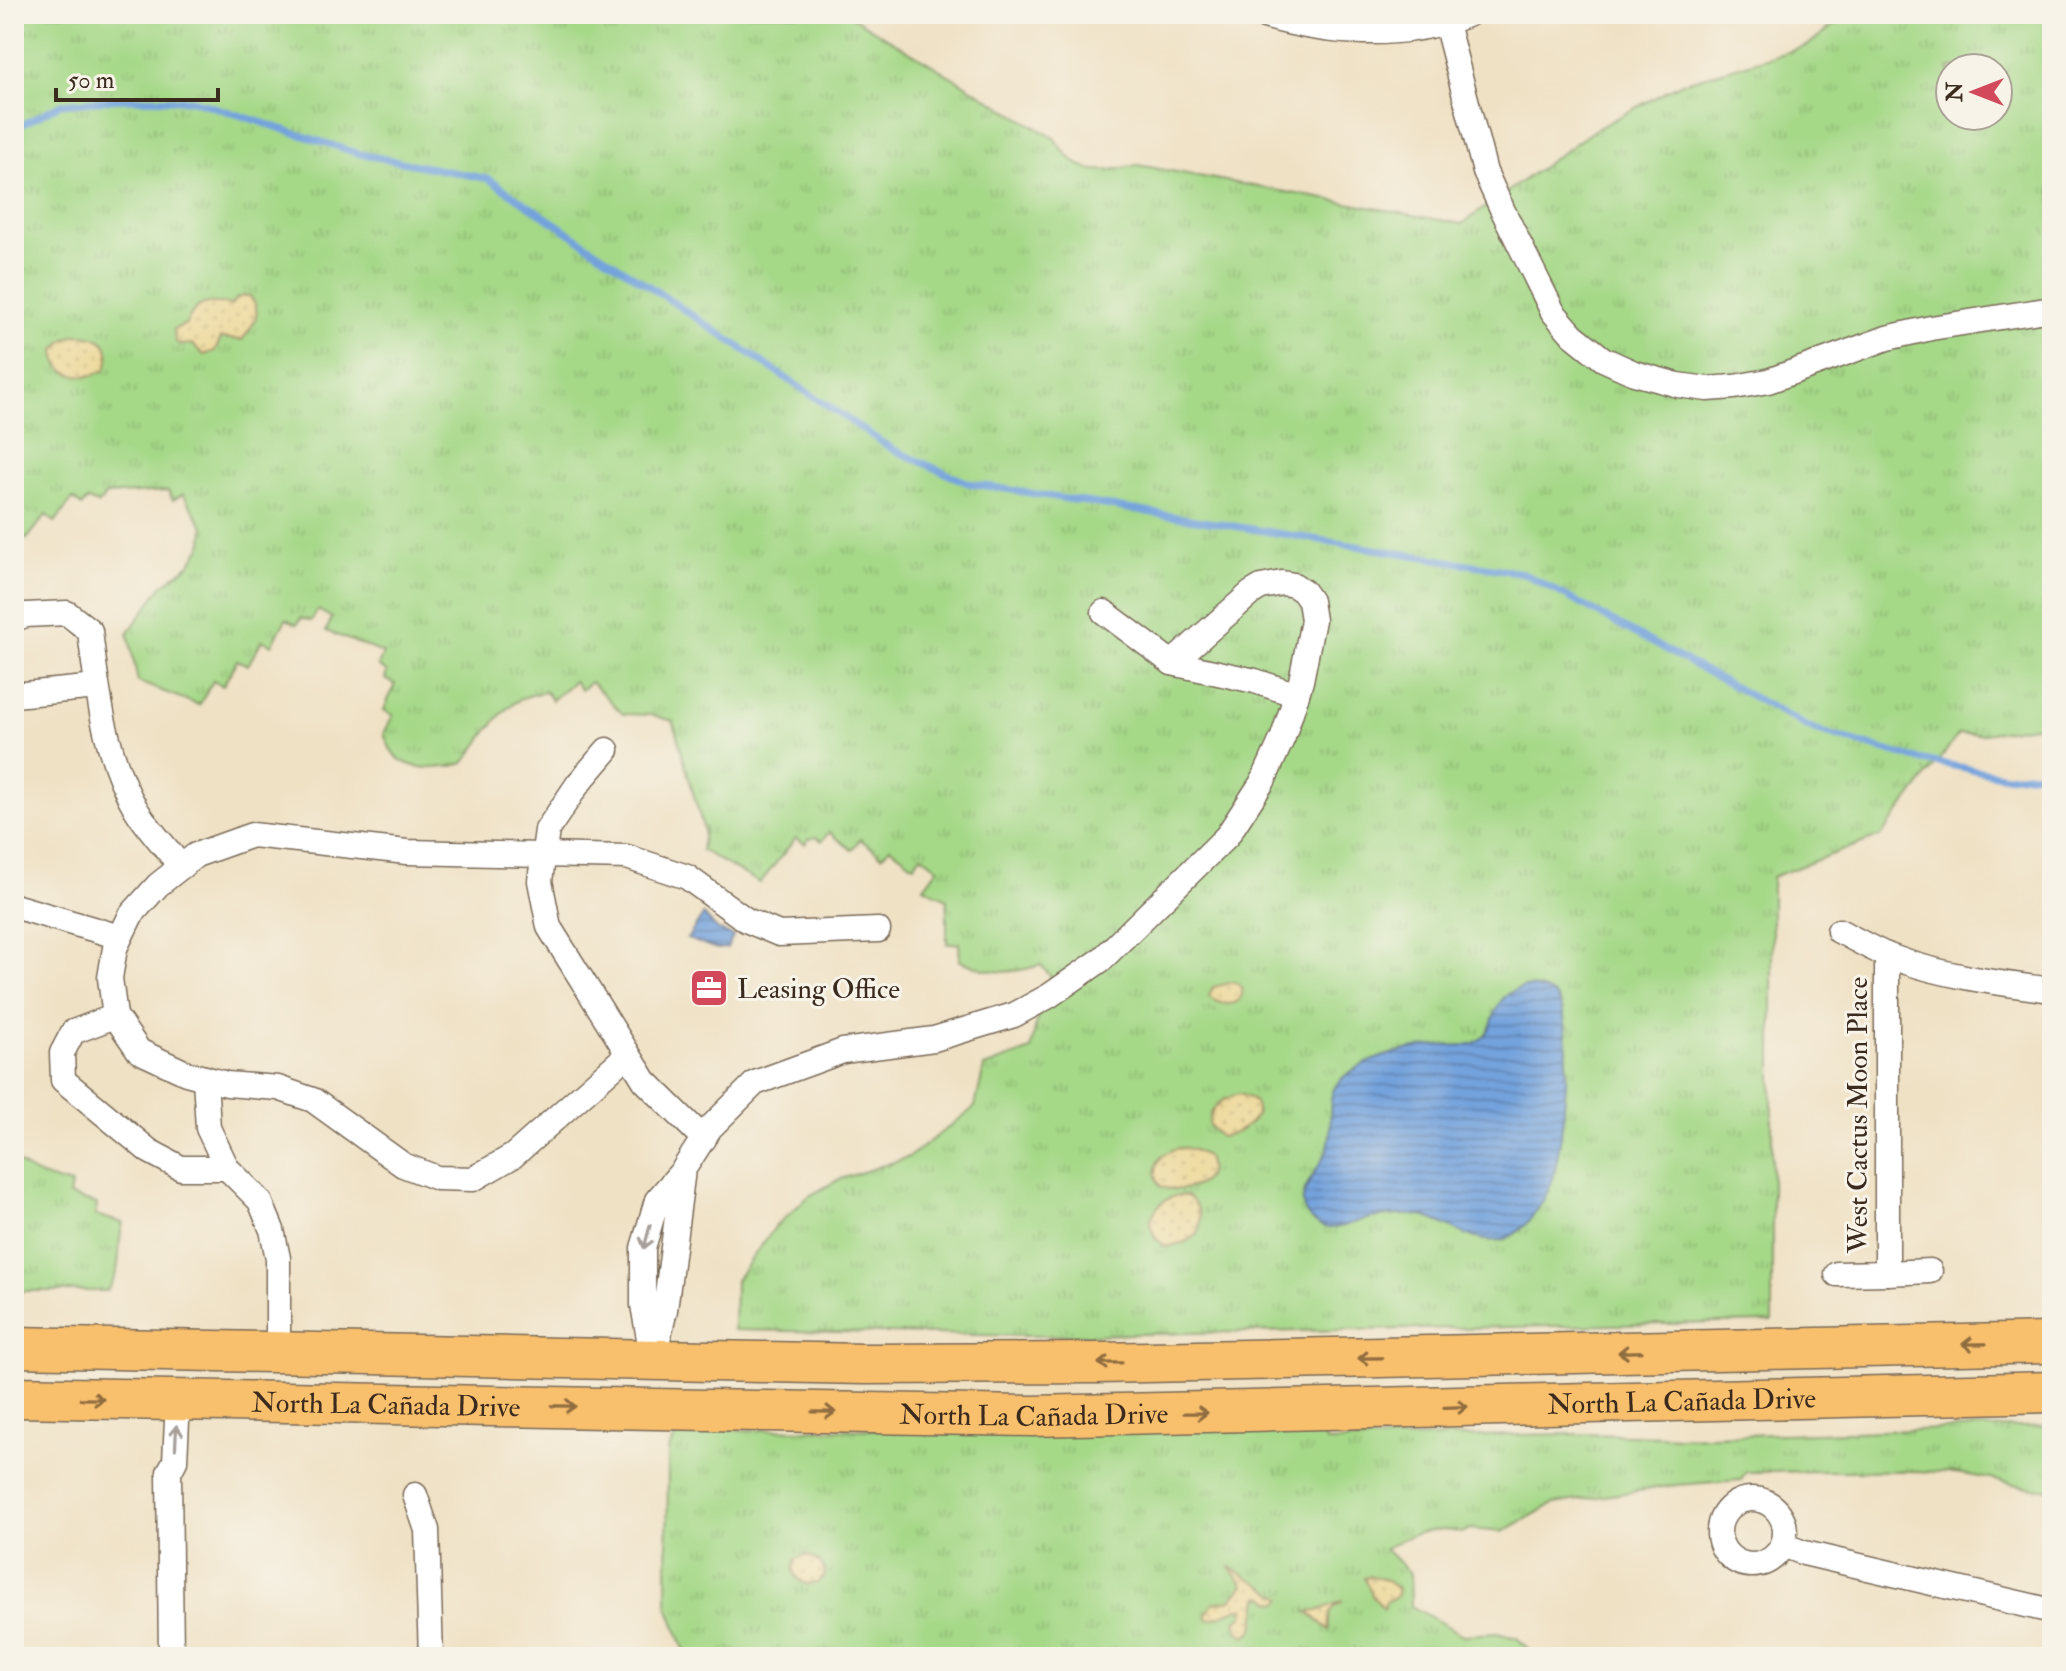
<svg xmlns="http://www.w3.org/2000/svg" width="2066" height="1671" viewBox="0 0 2066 1671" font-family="'IM FELL Double Pica',serif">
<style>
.grass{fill:url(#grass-tufts);stroke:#708152;stroke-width:2;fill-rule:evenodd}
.sand{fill:url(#sand-dots);stroke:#94825e;stroke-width:2}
.water{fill:url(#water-rules);stroke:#57667d;stroke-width:2}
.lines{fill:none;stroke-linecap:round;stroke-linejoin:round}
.stream{stroke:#73a2dc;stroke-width:7}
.street-casing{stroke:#7a6a58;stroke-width:27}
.primary-casing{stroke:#7a6a58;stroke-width:43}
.street{stroke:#fff;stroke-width:24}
.primary{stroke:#f8bf6c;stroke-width:40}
.oneway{stroke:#a79f9a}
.oneway2{stroke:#906d41}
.labels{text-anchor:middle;stroke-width:6;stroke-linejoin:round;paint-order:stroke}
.poi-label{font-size:28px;fill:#3b2a1e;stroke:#f7f3e8;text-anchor:start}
.street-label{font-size:28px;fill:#3b2a1e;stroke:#f7f3e8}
</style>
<defs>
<pattern id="grass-tufts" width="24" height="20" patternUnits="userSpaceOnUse" patternTransform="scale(2)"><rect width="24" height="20" fill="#a5d887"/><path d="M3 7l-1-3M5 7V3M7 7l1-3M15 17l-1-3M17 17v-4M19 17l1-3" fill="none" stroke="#8fba74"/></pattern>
<pattern id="sand-dots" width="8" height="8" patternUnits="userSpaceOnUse" patternTransform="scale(2)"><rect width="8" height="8" fill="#eeda9e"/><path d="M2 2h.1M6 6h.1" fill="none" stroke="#cdbb88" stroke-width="1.8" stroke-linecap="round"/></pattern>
<pattern id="water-rules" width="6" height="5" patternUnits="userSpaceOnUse" patternTransform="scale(2)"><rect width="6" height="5" fill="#73a2dc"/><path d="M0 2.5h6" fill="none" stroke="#6084b2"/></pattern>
</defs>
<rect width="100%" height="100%" fill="#f7f3e8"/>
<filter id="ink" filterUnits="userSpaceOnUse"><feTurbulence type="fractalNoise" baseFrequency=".0125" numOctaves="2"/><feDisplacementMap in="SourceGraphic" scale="16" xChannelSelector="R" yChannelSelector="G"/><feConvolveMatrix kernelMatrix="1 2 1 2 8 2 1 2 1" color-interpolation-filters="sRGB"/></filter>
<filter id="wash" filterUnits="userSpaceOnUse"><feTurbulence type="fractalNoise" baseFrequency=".006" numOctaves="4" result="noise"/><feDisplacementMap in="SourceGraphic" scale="32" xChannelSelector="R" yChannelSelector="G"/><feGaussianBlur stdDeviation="1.8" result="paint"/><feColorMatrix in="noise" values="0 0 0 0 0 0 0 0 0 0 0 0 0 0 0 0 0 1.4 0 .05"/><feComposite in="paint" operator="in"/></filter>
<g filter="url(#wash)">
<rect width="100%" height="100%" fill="#efe1c4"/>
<g class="grass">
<path d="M14,14H847L1054,138C1080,176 1095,174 1138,165L1462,224L1594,130L1682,83L1807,46L1848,14H2052V723L1984,734H1959L1881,836L1772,877V1322L1033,1336L734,1330L735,1281L776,1226L809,1196L838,1180L909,1157L975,1107L984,1067L1031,1050L1035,1029L1051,977L1041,965C1007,975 994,974 960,961L959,943L947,944V899L924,887L938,868L921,855L914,865L890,847L882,856L860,839L852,850L829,832L822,841L816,837L809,839L805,844L796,838L760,883L701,850L704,831L673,721L651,715L623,714L591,682L581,690L574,681L552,700L546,692C501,696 490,733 464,763C442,769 410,773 393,753C389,748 387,740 384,734L393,715L384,710L395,684L385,679L387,672L378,666L383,653L326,631L332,618L318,610L311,621L301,618L297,624L286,619L272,645L262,640L248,665L237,660L223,686L213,681L199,705L138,682L128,633L162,586L190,564L203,543L204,527L183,494L173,500L168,491L106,495L98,504L87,500L82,506L73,499L55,522L46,515L27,539L18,532L14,536ZM1950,68H1998V116H1950Z"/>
<path d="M14,1159C31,1175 50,1179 71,1185L69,1196L97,1204L95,1215L123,1223C115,1251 125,1265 107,1291H14Z"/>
<path d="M2052,1426V1490C2015,1487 1980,1474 1943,1472C1878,1469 1811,1472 1746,1472L1741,1480L1676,1485L1553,1504L1502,1532L1470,1529L1462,1533C1436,1525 1407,1534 1385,1549L1410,1573L1411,1606L1463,1635L1497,1633L1517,1638L1536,1657H687L667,1604L668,1450L676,1436L688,1430L1319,1428L1327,1442C1444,1438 1561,1430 1678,1437Z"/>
</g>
<g class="sand">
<path d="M243,296H250C264,313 253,325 242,340L221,338L215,351L204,355L192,344L180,345L175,341L174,329L186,324C195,301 210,300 231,305L237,298Z"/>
<path d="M76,335C101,335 114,343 106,369C86,382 56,378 55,350L64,340Z"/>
<path d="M1234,982L1242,987C1245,1008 1222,1007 1209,997L1213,987Z"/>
<path d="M1239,1094C1277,1104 1247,1134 1220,1137L1209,1125C1209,1107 1223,1098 1239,1094Z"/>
<path d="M1179,1148L1192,1149L1206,1156C1221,1185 1182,1194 1161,1187C1149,1169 1159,1152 1179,1148Z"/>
<path d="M1179,1195L1187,1196C1201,1206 1202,1218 1198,1234L1185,1242L1166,1247L1155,1238L1150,1223C1154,1207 1163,1198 1179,1195Z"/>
<path d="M805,1555C816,1559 825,1563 825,1576L817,1583L807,1584C795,1580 791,1571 796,1559Z"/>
<path d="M1229,1566L1283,1598L1280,1603L1272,1602L1265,1596L1259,1598L1254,1629L1246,1636L1239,1632L1236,1620L1242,1616L1244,1608C1232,1607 1222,1619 1208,1619L1206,1614L1213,1603L1231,1600L1244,1585Z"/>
<path d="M1372,1576L1386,1580L1398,1589L1396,1597L1386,1601L1384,1609L1373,1597L1364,1578Z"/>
<path d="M1343,1601C1330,1607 1328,1617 1329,1630L1308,1612C1320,1613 1331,1604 1343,1601Z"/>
</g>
<g class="water">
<path d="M703,915L718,930L733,936L727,948L717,949L687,939Z"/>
<path d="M1524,987C1536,987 1550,989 1557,999C1577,1023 1562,1153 1551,1184C1543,1204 1523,1236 1500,1240C1469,1245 1444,1217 1414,1215C1400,1214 1385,1216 1371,1218C1356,1220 1333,1234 1319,1225C1281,1202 1321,1172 1328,1147C1337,1112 1316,1090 1357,1068C1378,1056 1408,1048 1432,1046C1447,1044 1466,1049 1479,1040C1501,1026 1486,997 1524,987Z"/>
</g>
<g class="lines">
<path class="stream" d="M14,129L61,104L121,99L192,100L360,154L489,179L892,449L968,483L1523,573L1814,730L1913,758L2006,776L2052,772"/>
</g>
</g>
<g filter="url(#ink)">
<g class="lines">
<defs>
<g id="street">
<path d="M1258,14C1326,35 1402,41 1469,14"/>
<path d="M1446,23L1485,172L1503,211L1553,312L1573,335L1603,359L1634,373L1678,385L1707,389L1734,387L1768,381L1887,338L1931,328L2052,309"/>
<path d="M1104,612L1172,663L1255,681L1297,695"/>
<path d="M14,619L26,615L67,613L90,631C97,691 105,756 136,809C148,829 167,848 181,867"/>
<path d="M14,695L97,687"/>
<path d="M607,750L578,784L547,830L540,881L549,927L645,1081L704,1139"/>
<path d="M14,906L120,937"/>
<path d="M1839,931C1855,939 1872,949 1889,956C1941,976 1997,983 2052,990"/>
<path d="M115,1016L73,1032L62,1053L63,1080L149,1151L181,1168H227"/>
<path d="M628,1054L513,1156L473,1179L437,1178L403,1165L313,1100L278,1088L227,1084L186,1073L139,1051L115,1016L110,978L115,948L131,915L158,885L196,855L252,835L407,852L627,857L687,877L746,920L779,934L878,930"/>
<path d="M205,1078L208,1128L227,1168L260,1201L272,1230L278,1258V1353"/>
<path d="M683,1170L665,1310L653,1361L643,1305V1248L657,1200L683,1170L710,1128L755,1083L843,1051L934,1039L1014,1015L1049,996L1101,960L1227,836L1263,781L1283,737L1301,681L1313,620L1310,601L1303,591L1294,585L1282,583L1261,587L1251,593L1172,663"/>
<path d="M1887,1273L1930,1271"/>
<path d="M1837,1274L1887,1273V955"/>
<path d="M415,1495L427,1530L431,1657"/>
<circle cx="1752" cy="1532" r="33"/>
<path d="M1783,1545L1804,1553L2052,1611"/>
<path d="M171,1657L169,1472L175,1461L178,1400"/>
</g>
<g id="primary">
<path d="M14,1347L864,1364L1099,1363L2052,1343"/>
<path id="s1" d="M14,1397L1032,1416L2052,1392"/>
</g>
</defs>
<use href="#street" class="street-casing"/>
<use href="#primary" class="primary-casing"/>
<use href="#street" class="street"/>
<use href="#primary" class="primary"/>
</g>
<defs><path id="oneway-shaft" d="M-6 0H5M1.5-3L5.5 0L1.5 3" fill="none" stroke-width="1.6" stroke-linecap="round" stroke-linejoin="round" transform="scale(2)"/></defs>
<g class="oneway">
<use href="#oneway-shaft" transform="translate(647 1237) rotate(105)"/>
<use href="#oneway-shaft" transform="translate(176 1437) rotate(-87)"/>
</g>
<g class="oneway2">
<use href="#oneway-shaft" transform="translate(1974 1344) rotate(179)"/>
<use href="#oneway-shaft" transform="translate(1630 1352) rotate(178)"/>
<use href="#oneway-shaft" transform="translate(1370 1358) rotate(179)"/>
<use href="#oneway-shaft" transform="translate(1110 1363) rotate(179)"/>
<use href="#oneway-shaft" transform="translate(92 1399) rotate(1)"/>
<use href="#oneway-shaft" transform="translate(564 1406) rotate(1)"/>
<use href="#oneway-shaft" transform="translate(1456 1407) rotate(-2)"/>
<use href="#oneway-shaft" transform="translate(824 1412) rotate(1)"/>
<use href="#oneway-shaft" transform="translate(1196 1413) rotate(-1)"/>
</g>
</g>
<defs>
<symbol id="office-square" viewBox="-11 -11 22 22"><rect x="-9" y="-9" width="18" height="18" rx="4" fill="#d1495b" stroke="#f7f3e8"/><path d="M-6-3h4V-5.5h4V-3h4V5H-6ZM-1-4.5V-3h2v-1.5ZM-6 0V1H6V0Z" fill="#fff"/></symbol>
</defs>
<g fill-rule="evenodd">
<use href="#office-square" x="687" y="966" width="44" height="44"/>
</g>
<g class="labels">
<g class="poi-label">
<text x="737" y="998">Leasing Office</text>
</g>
<g class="street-label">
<text transform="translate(1857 1115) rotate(-90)" y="10">West Cactus Moon Place</text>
<text dy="10" stroke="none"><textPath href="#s1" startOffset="1668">North La Cañada Drive</textPath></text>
<text dy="10" stroke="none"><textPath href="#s1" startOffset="372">North La Cañada Drive</textPath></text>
<text dy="10" stroke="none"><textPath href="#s1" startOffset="1020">North La Cañada Drive</textPath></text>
</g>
</g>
<rect width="2066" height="1671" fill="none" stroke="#f7f3e8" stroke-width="48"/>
<g transform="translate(1974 92) rotate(270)"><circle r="38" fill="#f7f3e8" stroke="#aca397" stroke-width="2"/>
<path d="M0-6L14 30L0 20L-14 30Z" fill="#d1495b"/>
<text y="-12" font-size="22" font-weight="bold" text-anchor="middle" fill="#3b2a1e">N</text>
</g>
<path d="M56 88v12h162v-12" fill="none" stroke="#3b2a1e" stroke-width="4"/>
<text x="68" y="88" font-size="24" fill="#3b2a1e" stroke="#f7f3e8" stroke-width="6" paint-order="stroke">50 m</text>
</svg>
